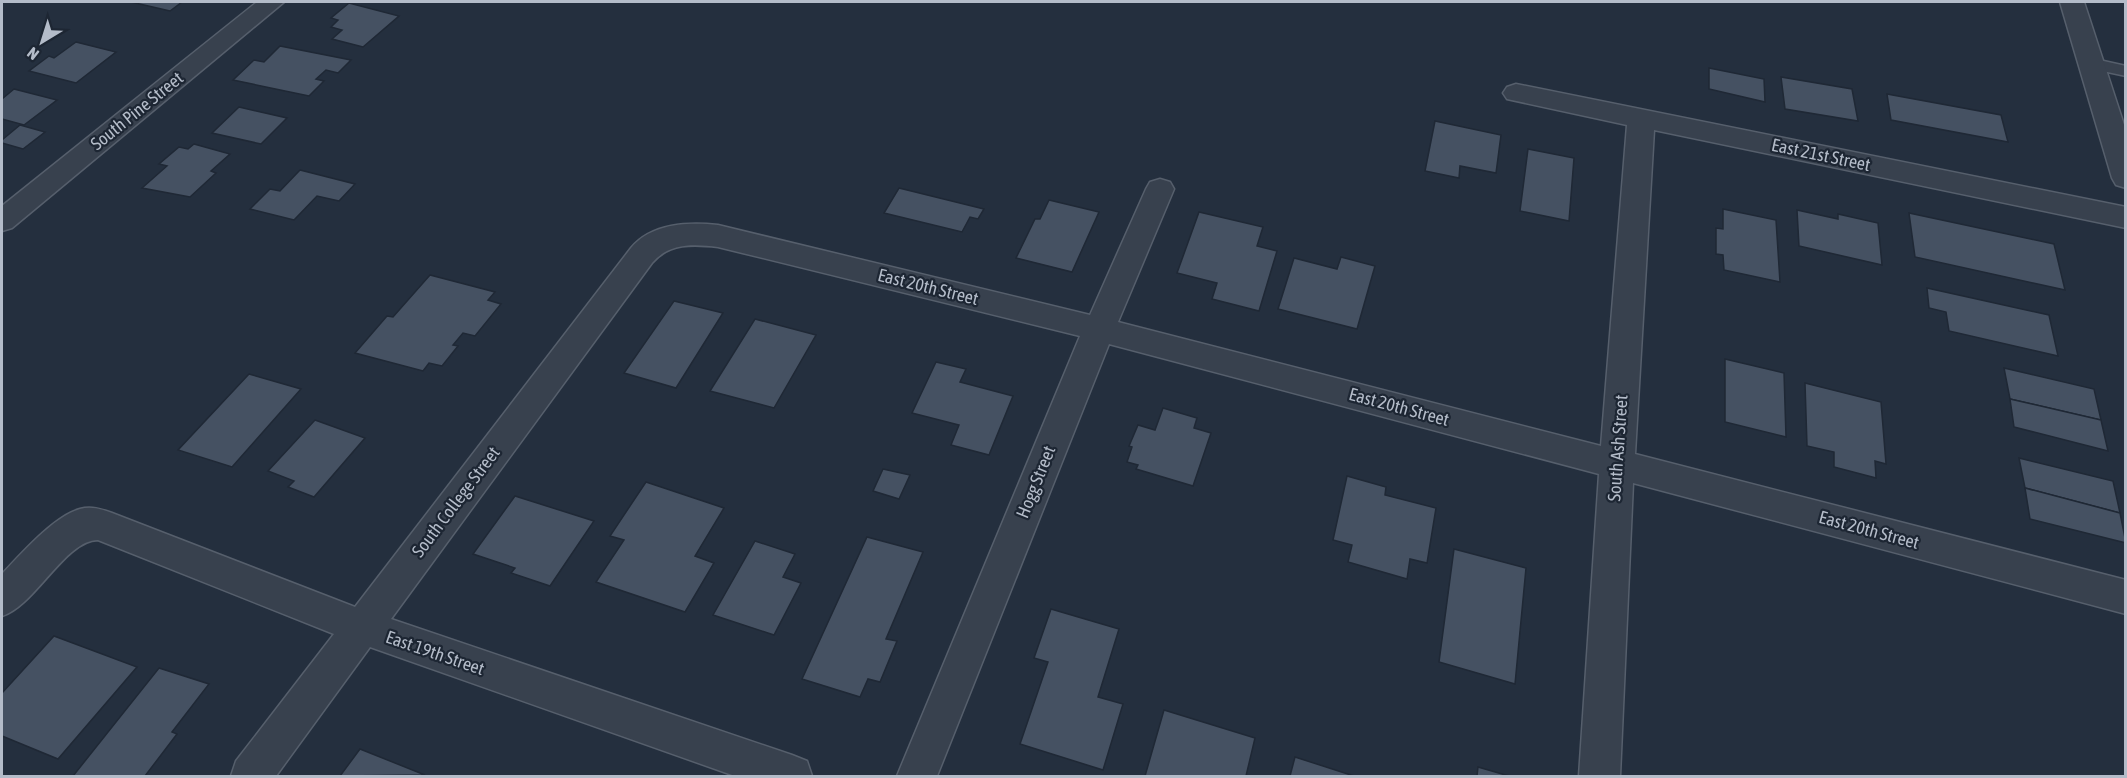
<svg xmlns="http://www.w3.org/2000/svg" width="2127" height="778" viewBox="0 0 2127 778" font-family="'Asap Condensed',sans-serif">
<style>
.building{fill:#455162;stroke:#1f2835;stroke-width:1.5}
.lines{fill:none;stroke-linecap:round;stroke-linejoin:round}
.lane-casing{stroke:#565f6c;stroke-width:3}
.street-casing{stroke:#565f6c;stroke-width:3}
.lane{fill:#38414e;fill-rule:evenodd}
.street{fill:#38414e;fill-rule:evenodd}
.labels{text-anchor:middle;stroke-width:4.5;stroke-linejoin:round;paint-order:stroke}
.street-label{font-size:18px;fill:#b4bcc9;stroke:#1d2633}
</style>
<rect width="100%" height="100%" fill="#242f3e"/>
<g class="building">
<path d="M131,2H182L170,11Z"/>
<path d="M349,3L399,16L363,47L332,39L342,30L331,27L338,20L331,18Z"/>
<path d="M76,42L116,52L76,83L29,71L49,56L54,58Z"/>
<path d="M280,46L351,60L338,73L326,70L316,79L324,81L309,96L233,80L254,60L264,62Z"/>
<path d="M1709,68L1764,79L1765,102L1709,89Z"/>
<path d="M1781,77L1852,89L1858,121L1785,109Z"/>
<path d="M14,89L57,100L24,125L2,119V99Z"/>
<path d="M1887,94L2001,115L2008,142L1891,120Z"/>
<path d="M239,107L287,118L261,144L212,133Z"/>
<path d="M1435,121L1501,135L1496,173L1460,166L1459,178L1425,171Z"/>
<path d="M20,125L45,132L23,149L2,143V140Z"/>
<path d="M194,144L230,154L211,171L216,173L190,197L142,188L167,166L159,164L179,147L188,149Z"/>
<path d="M1528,149L1574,158L1569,221L1520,211Z"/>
<path d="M300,170L355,184L339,201L317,196L294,220L250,209L270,189L280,191Z"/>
<path d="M899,188L984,209L978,219L970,217L962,232L884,213Z"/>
<path d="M1049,200L1099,212L1072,272L1016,258L1035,219H1040Z"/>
<path d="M1723,209L1776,220L1780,282L1724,270L1723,255L1716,254V228L1723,229Z"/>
<path d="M1797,210L1838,219V214L1878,223L1882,265L1799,246Z"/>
<path d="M1199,212L1263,227L1257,246L1277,251L1259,311L1212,299L1217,283L1177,273Z"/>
<path d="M1909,213L2054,244L2065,290L1915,257Z"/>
<path d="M1341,257L1375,266L1357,329L1278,309L1294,258L1337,269Z"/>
<path d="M430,275L495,292L488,300L501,304L475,336L463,333L453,345L458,346L442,366L429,363L423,371L355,353L387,316L393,317Z"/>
<path d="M1927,288L2049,315L2058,356L1949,331L1946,312L1929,308Z"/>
<path d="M674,301L723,313L676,388L624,373Z"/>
<path d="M755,319L816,335L774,408L710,391Z"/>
<path d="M1725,359L1784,373L1786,437L1725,422Z"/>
<path d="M936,362L966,369L960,382L1013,396L989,455L951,445L959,425L912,413Z"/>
<path d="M2004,368L2094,389L2101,420L2010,399Z"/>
<path d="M249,374L301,389L232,467L178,450Z"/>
<path d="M1805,383L1881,402L1886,464L1875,461L1876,478L1834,467V452L1807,446Z"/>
<path d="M2010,399L2101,420L2108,451L2014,427Z"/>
<path d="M1163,408L1197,418L1194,428L1211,433L1193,486L1136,469L1138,465L1127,462L1132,447L1129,446L1138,425L1155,430Z"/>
<path d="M315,420L365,438L314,497L288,487L294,481L268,471Z"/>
<path d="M2019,458L2113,481L2120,513L2025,488Z"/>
<path d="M883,469L910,475L899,499L873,491Z"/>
<path d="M1347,476L1386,487L1385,495L1436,508L1427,563L1410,559L1407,579L1348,562L1352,545L1333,540Z"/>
<path d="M646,482L724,508L695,556L714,563L685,612L596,582L624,540L610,536Z"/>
<path d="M2025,488L2120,513L2126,543L2030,519Z"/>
<path d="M515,496L594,521L550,586L511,573L515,568L473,554Z"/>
<path d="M867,537L923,552L886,639L897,641L880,682L868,679L860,697L802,679Z"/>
<path d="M755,541L795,554L783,577L801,583L774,635L713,615Z"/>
<path d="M1454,549L1526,568L1515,684L1439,662Z"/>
<path d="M1051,609L1119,629L1098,697L1123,704L1103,770L1020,744L1048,662L1034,658Z"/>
<path d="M54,636L137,667L58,759L2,736V693Z"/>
<path d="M159,668L209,684L172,732L177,734L145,776H73Z"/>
<path d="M1164,710L1255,738L1246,776H1145Z"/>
<path d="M360,749L425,775L340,776Z"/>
<path d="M1295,757L1354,776H1290Z"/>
<path d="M1478,767L1509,776H1477Z"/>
</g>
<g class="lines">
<defs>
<path id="lane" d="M2090,58L2126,66V76L2084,67L2082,63L2084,59Z"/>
<g id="street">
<path d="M257,2H284L12,228L2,231V206Z"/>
<path d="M2060,2H2084L2126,131V188L2116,185L2112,178Z"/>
<path d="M1516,84L2126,207V228L1654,130L1635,454L2126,580V614L1633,483L1620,776H1579L1599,474L1109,344L937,776H897L1080,336L718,247C693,244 669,243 652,263L391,619L792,755L807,761L812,776H735L370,647L276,776H231L236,761L334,634L98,540C65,540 35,606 2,616V574C20,555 54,516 80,509C91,506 101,509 112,513L355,607L631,248C652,223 688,222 718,225L1090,315L1146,189L1150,182L1160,179L1170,182L1174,189L1118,322L1601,446L1627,125L1507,99L1503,93L1507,87Z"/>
</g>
</defs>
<use href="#lane" class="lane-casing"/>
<use href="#street" class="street-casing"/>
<use href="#lane" class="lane"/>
<use href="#street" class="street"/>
</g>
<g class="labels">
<g class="street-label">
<text transform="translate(137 111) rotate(-39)" y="6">South Pine Street</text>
<text transform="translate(1821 155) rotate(12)" y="6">East 21st Street</text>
<text transform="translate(928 287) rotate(14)" y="6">East 20th Street</text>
<text transform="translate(1399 407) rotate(15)" y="6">East 20th Street</text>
<text transform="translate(1618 448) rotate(-86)" y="6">South Ash Street</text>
<text transform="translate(1036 482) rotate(-68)" y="6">Hogg Street</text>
<text transform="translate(456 502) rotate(-53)" y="6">South College Street</text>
<text transform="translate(1869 530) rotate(15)" y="6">East 20th Street</text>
<text transform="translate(435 653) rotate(19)" y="6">East 19th Street</text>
</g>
</g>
<rect width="2127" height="778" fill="none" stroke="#b4bcc9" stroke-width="6"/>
<g transform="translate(42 42) rotate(218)" stroke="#1d2633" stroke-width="4.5" paint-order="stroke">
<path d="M0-4.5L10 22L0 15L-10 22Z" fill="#b4bcc9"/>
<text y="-9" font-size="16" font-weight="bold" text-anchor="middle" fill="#b4bcc9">N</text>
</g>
</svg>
